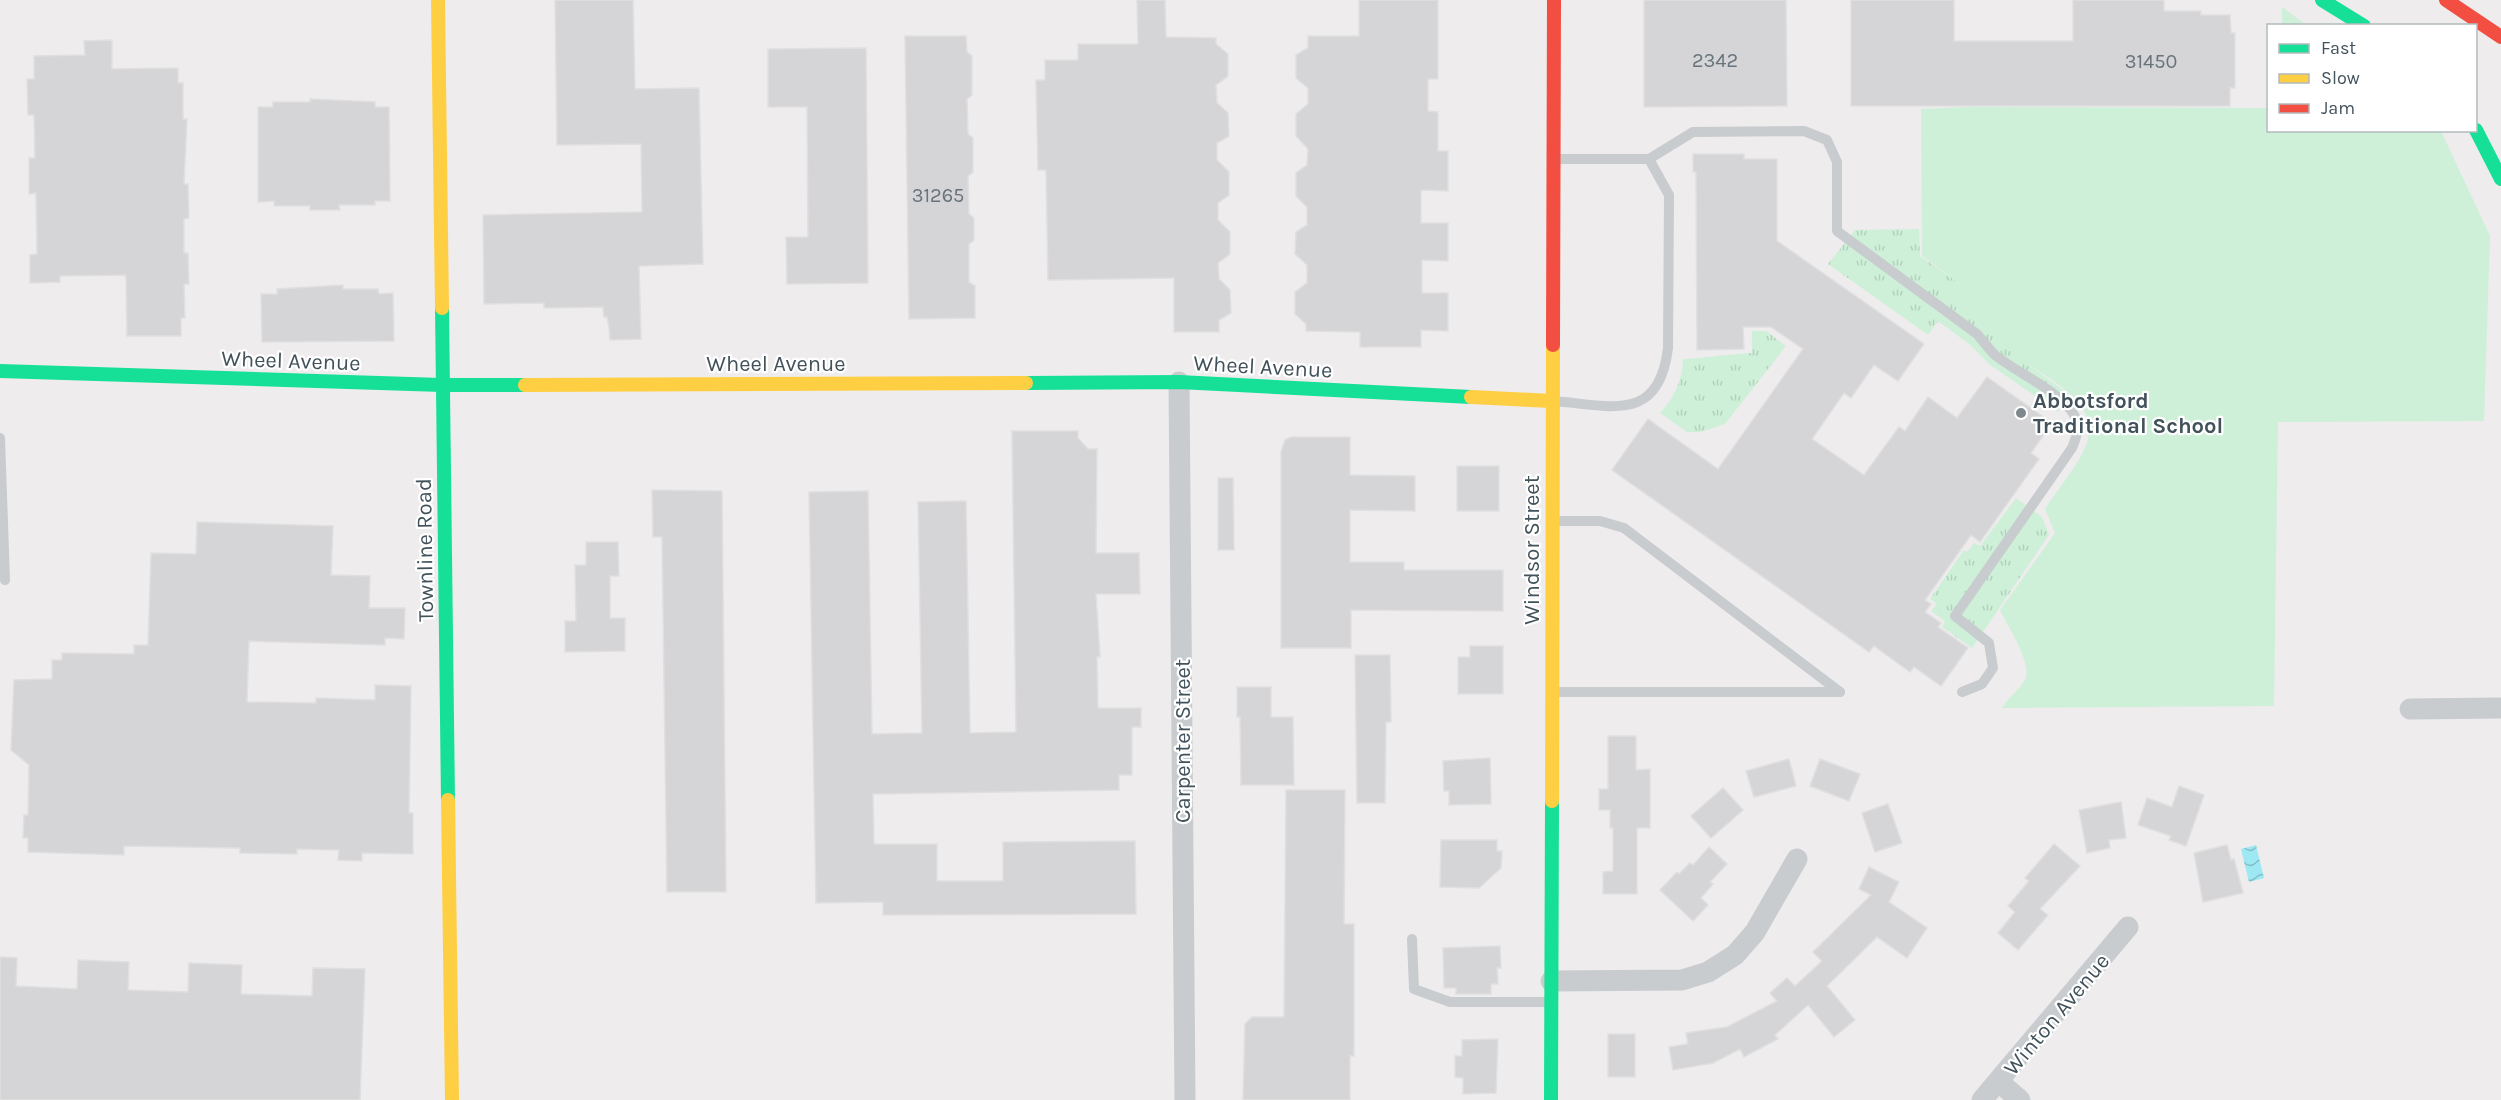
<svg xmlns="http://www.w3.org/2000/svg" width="2501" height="1100" viewBox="0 0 2501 1100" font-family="Karla,sans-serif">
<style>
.green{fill:#cef0d8}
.park{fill:url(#park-tufts)}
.water{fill:url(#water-waves)}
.building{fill:#d5d5d7;stroke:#dfdfe0;stroke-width:1.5}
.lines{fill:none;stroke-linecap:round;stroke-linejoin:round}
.lane{stroke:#c8ccce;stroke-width:10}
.street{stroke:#c8ccce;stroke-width:21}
.fast{stroke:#16e098;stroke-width:14}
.slow{stroke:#ffcf43;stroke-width:14}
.jam{stroke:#f24e42;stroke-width:14}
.poi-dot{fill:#7e888e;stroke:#fff;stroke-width:2}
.labels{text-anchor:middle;stroke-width:4.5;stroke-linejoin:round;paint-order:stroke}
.number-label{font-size:20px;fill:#68747b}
.street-label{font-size:22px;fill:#42525b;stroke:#fff}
.poi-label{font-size:22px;font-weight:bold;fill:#42525b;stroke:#fff;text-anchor:start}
</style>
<defs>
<pattern id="park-tufts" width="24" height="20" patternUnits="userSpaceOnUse" patternTransform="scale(1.5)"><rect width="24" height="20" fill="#cef0d8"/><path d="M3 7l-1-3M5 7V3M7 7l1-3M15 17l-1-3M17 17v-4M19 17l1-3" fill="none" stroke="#b2d0bc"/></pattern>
<pattern id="water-waves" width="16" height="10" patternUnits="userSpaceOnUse" patternTransform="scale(1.5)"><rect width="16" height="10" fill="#9ee8f3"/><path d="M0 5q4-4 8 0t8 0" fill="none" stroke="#82bfc8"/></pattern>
</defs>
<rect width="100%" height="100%" fill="#eeeced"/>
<g class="green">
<path d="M2282,7L2306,25H2282Z"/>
<path d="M1969,107L2268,108V130L2441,131L2490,236L2484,421L2278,422L2274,706L2002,708C2009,696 2019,691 2025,679C2033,664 2007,625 2000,610L2055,533L2045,509C2057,490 2083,460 2088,439C2090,427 2087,413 2080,404C2059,380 2027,367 2003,346C1985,331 1969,317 1950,303L1962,285L1922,256L1921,109Z"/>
</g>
<g class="park">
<path d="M1919,229L1920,256L1962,285L1950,303L1983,326L2003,346L2070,395L2058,412L1989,364L1969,344L1938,321L1928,335L1828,264L1855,230Z"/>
<path d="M1752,331H1766L1786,346L1725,424L1701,432H1687L1660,413C1675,396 1682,382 1683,359C1707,358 1728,354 1752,353Z"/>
<path d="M2016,498L2042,517L2049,535L1972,648L1942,627L1945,621L1931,611L1937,604L1930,599L1964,550L1967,552L1974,543L1980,546Z"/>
</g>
<path class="water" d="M2256,845L2264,878L2249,882L2241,849Z"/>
<g class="building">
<path d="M555,0H633L635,89L699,88L703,264L639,266L641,339L610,340L609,327L607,317H604L603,307L544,308V303L484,304L483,215L642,212L641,144L557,145Z"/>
<path d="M1137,0H1165L1166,37L1216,38V44L1228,54V76L1216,85L1217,103L1228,113L1229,136L1217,143V160L1229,172V195L1218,203V220L1230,232V254L1218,263L1219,279L1230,290L1231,313L1219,320V332H1174V278L1048,280L1046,170H1038L1036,80H1045V60H1078V44H1138Z"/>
<path d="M1359,0H1438V79H1428V111L1438,112V151H1448V191L1421,190V223H1448V261L1422,260V293H1448V331L1421,330V347H1360V332L1306,331V324L1295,314V292L1307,283V265L1295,254L1296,232L1307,225V207L1296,196V173L1307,165L1308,149L1296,136V114L1308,104V88L1296,78V55L1308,48V36H1359Z"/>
<path d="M1644,0H1786L1787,106L1644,107Z"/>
<path d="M1851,0H1954V41H2073V0H2164V11H2201V15H2230L2231,33H2235V88H2230V106H1851Z"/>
<path d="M905,36H966L967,52L972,56V95L967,99L968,134L973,138V172L968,176L969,214L974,218V240L969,244V282L975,286V318L909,319Z"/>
<path d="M112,40V69L178,68V83H183V119H187L184,184H188L189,218L184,219V253H188L189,284H184L185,318H181V336H127L126,275L60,276V282L30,283V255L37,254L36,193L29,194V158H35L34,115H28L27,79H34V56L85,55L84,41Z"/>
<path d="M866,48L868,283L787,284L786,237H808L807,107H768V49Z"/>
<path d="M310,99L375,102V107H389L390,201H375V205H339L340,210H310V206H274V201L258,202V107H273V102H310Z"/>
<path d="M1693,154H1744V159H1777V241L1924,344L1898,381L1874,365L1851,398L1844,393L1812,439L1864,475L1899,427L1905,431L1928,397L1957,418L1987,377L2052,423L2031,453L2039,459L1980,542L1971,535L1925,600L1931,604L1925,612L1941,623L1938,627L1968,648L1941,686L1914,667L1910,672L1874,646L1869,652L1612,470L1648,419L1718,469L1803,349L1771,327H1743L1744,349L1697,350L1696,172H1693Z"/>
<path d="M343,285V289H378L379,294L393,293L394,341L262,342L261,294H277V289Z"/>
<path d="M1012,431H1078V438L1088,449H1097L1096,553H1139L1140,594H1096L1100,657H1097L1098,708H1141V727H1132V775H1119V790L873,794L874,844H937V881H1003V842L1135,841L1136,914L883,915V902L816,903L809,492L868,491L872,734L922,733L918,502L966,501L970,733L1016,732Z"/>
<path d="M1291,437H1350V475L1415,476V511L1350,510V562H1404V570H1503V611L1351,610V648H1281V452L1285,440Z"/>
<rect x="1457" y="466" width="42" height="45"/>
<path d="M1218,478H1233L1234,550H1218Z"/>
<path d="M652,490L722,491L726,892H667L662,537H653Z"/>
<path d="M197,522L333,526L331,575L370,576L369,608H405L404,639L385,638V645L249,641L247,702L316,703V698L375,700V685L411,686L409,813H413V854L362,853V861L338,860L339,850L297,849V854L240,853V848L124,846V855L28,852V838H23L24,815H28L29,765L11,750L14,680L52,679V660H62V653L134,654V645H148L151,553L196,554Z"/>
<path d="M586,542H618L619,576H610V618H625V651L565,652V621H576L575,565H586Z"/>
<path d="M1470,646H1503V694H1458V657H1470Z"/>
<path d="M1355,655H1390L1391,722H1386L1385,803H1357Z"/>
<path d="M1237,687H1271V717H1293L1294,785H1241L1240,717H1237Z"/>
<path d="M1608,736H1636V770L1650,769V828H1637V894H1603V872L1613,871V828H1610V810H1599V789H1608Z"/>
<path d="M1490,758L1491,804L1449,805V791H1444L1443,761Z"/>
<path d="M1789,759L1796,786L1754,797L1746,771Z"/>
<path d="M1820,759L1860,774L1849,801L1810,786Z"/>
<path d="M2179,786L2204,795L2186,846L2169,840L2171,836L2138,825L2147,798L2172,807Z"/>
<path d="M1723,788L1743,810L1711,838L1691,816Z"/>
<path d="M1286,790H1345L1344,924H1354V1056H1350V1100H1243L1245,1024L1252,1017H1284Z"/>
<path d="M2121,802L2126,838L2109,840L2110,848L2087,853L2079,810Z"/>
<path d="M1888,804L1902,843L1875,852L1862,813Z"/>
<path d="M1441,840H1497V851H1502L1501,868L1479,888L1440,887Z"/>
<path d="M2054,844L2080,866L2040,909L2048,915L2018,950L1998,933L2015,912L2008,906L2029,881L2025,878Z"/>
<path d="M2227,845L2231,860L2234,859L2243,893L2203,902L2194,853Z"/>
<path d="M1709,847L1727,864L1710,882L1713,884L1701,898L1708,905L1693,921L1660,890L1677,872L1679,874L1690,863L1693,865Z"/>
<path d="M1869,867L1899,882L1889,902L1927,928L1907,958L1877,937L1827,986L1855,1020L1834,1037L1808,1005L1775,1035L1778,1039L1744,1057L1740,1049L1713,1063L1673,1070L1669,1047L1688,1044L1686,1033L1727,1027L1777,1001L1770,993L1787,978L1795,986L1822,961L1813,952L1871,895L1859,889Z"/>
<path d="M1500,946L1501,968H1497L1498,984H1491V994H1456V988H1444L1443,948Z"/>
<path d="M0,957L17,958L16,986L77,989L78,960L129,962L128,990L188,992L189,963L242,965L241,994L312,996L313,968L365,969L360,1100H0Z"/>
<rect x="1608" y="1034" width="27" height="43"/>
<path d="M1498,1039L1496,1093L1463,1094V1078L1455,1077V1056H1462V1040Z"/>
</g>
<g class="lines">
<g class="lane">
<path d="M1555,159H1649L1669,195L1668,348C1659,423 1612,406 1555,401"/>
<path d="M1649,159L1693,132L1804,131L1827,140L1837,162V231L1977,334C1983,341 1989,349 1995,355C2017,373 2058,390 2073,413C2081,425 2077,436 2072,448L1955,616L1989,643L1993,668L1982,684L1962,692"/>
<path d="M0,438L5,580"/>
<path d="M1555,521H1600L1624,528L1840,692"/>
<path d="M1555,692H1840"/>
<path d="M1412,939L1414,989L1450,1002H1549"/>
</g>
<g class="street">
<path d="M1179,382L1185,1100"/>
<path d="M2410,709L2501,708"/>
<path d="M1551,981L1682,980L1708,972L1735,955L1755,932L1797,859"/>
<path d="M1999,1082L2020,1100"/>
<path d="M1982,1100L2128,927"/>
</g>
<g class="fast">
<path d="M2322,0L2364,26"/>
<path d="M2476,130L2501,179"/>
<path d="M442,308L448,800"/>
<path d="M0,371L442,385H525"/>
<path d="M1026,383L1179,382L1471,397"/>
<path d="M1551,1100L1552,801"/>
</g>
<g class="slow">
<path d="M438,0L442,308"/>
<path d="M525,385L1026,383"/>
<path d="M1471,397L1552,401"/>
<path d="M448,800L452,1100"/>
<path d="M1552,801L1553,345"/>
</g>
<g class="jam">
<path d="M2446,0L2501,37"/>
<path d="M1553,345L1554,0"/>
</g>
</g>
<circle class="poi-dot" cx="2021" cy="413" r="6"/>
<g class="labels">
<g class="number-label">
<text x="1715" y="67">2342</text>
<text x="2151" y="68">31450</text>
<text x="938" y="202">31265</text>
</g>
<g class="street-label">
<text transform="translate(291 360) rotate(2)" y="8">Wheel Avenue</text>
<text x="776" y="371">Wheel Avenue</text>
<text transform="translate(1263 366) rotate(3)" y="8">Wheel Avenue</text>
<text transform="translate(424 550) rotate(-91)" y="8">Townline Road</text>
<text transform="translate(1531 550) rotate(-90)" y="8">Windsor Street</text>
<text transform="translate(1182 741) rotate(-90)" y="8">Carpenter Street</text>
<text transform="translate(2056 1014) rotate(-50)" y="8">Winton Avenue</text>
</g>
<g class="poi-label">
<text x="2033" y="408">Abbotsford<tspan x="2033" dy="25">Traditional School</tspan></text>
</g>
</g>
<rect x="2267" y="24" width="210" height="108" fill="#ffffff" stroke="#b3babd" stroke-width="1.5"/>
<rect x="2279" y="44" width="30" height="9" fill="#16e098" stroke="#b3babd" stroke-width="1.5"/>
<text x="2321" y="54" font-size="18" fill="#42525b">Fast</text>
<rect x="2279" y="74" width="30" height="9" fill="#ffcf43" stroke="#b3babd" stroke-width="1.5"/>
<text x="2321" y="84" font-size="18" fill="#42525b">Slow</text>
<rect x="2279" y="104" width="30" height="9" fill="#f24e42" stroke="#b3babd" stroke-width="1.5"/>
<text x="2321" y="114" font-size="18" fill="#42525b">Jam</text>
</svg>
